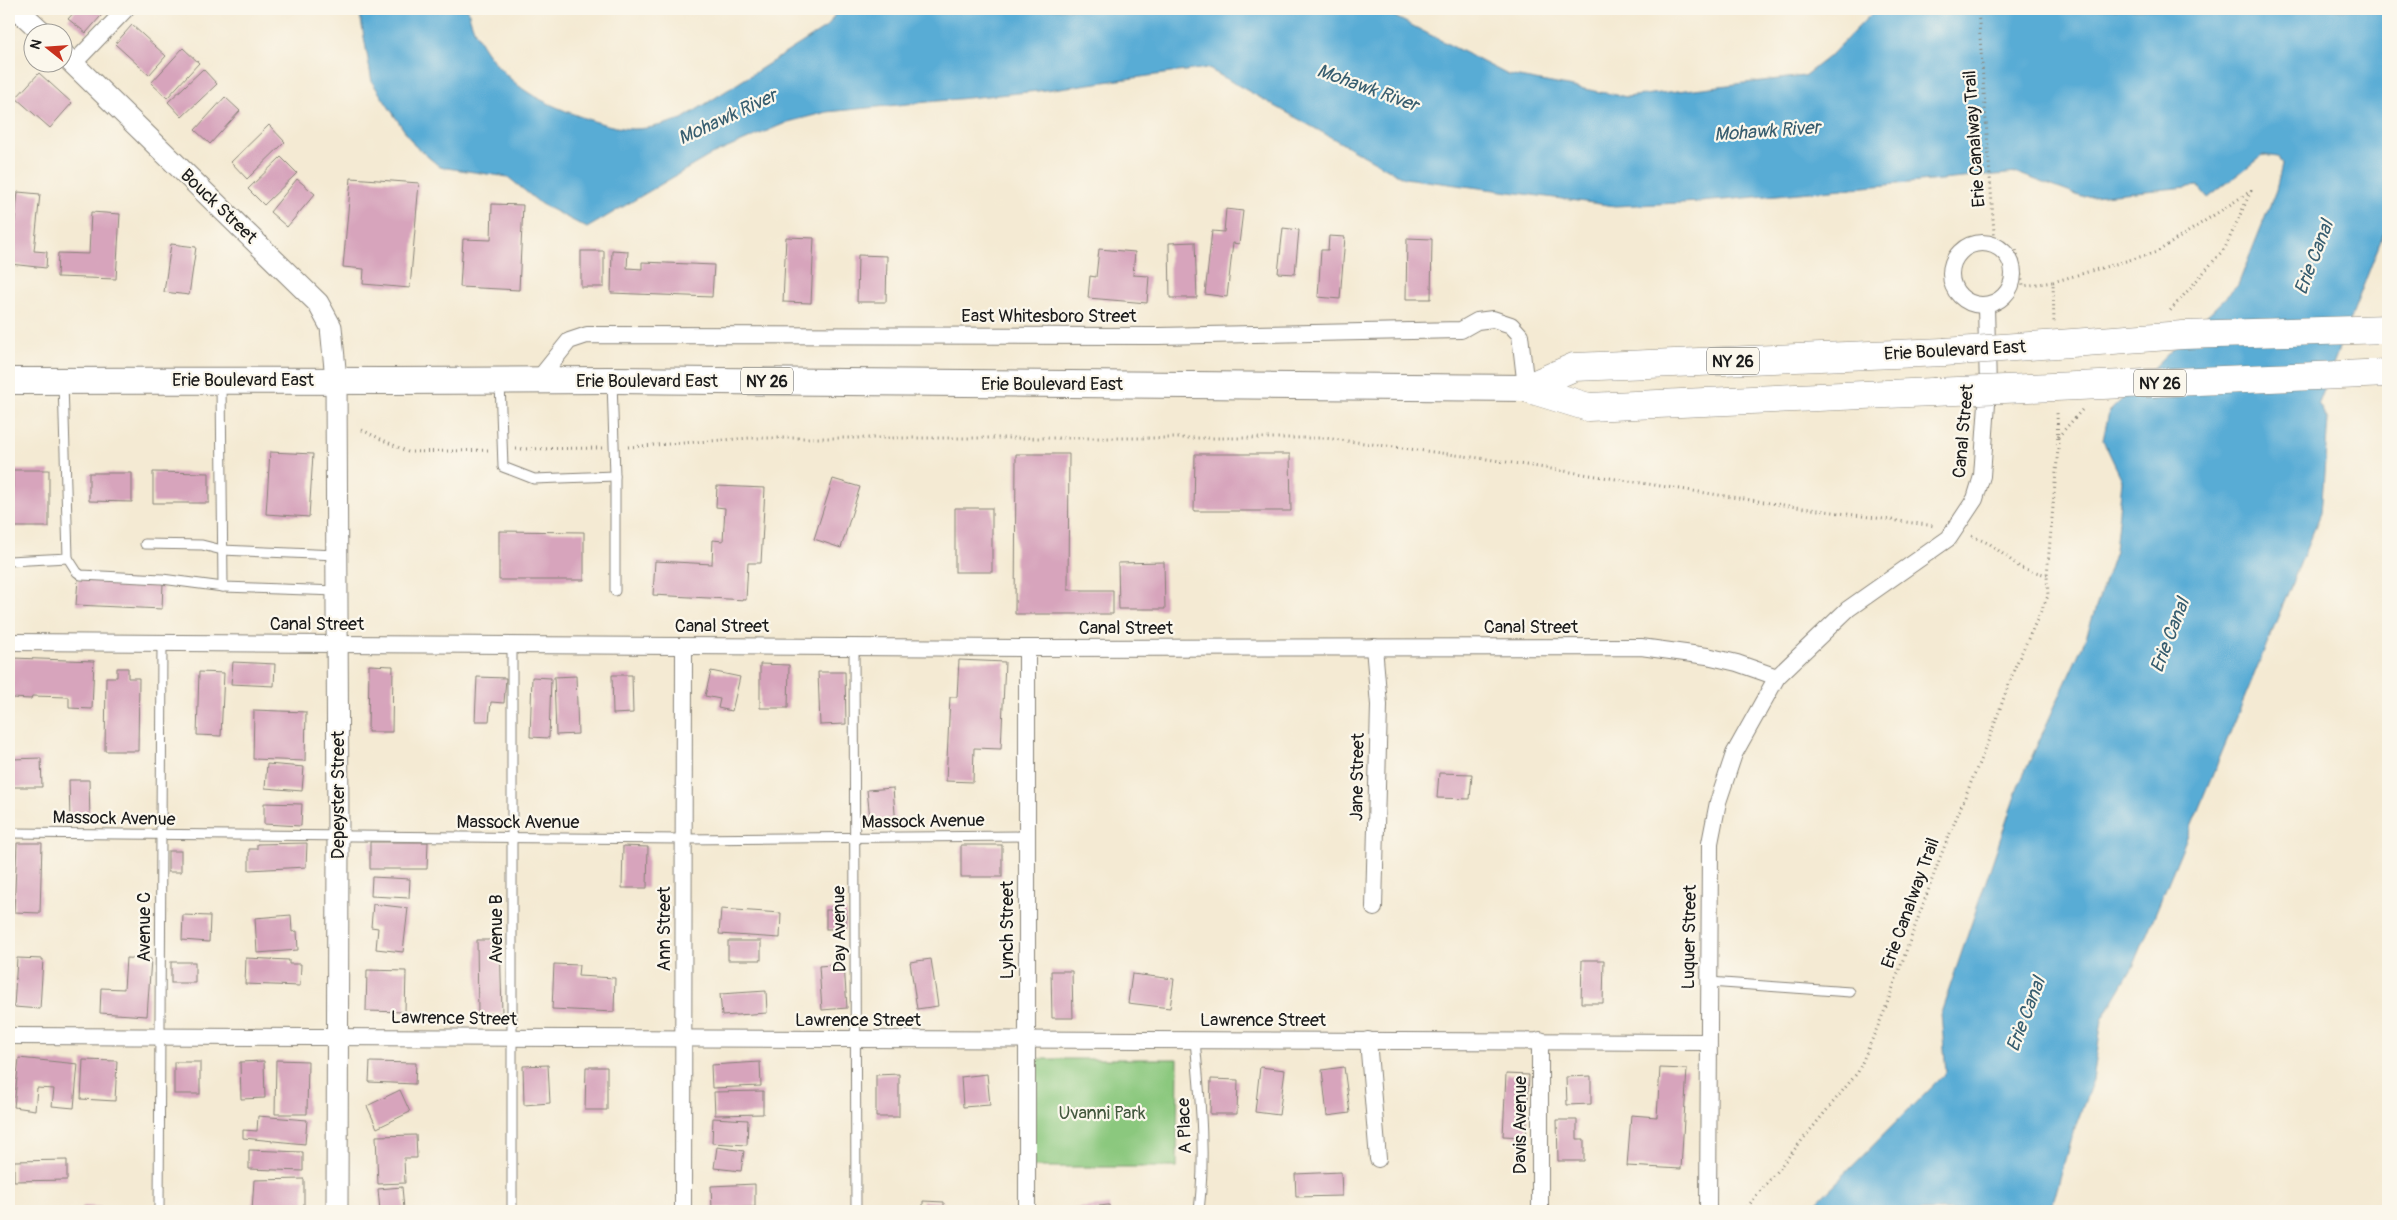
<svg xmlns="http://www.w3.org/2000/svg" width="2397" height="1220" viewBox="0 0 2397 1220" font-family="Pangolin,sans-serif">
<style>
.green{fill:#8bc87e;stroke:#54724d}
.water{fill:#59acd5;stroke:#3a6478}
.building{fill:#d7a4bc}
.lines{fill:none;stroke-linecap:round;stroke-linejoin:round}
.service-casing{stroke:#888378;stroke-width:11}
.minor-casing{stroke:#888378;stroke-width:18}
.tertiary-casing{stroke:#888378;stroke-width:23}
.primary-casing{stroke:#888378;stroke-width:28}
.trunk-casing{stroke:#888378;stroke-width:29}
.path{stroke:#888378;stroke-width:3;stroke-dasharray:1 4;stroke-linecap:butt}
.service{stroke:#fff;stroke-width:9}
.minor{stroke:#fff;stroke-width:16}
.tertiary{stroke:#fff;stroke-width:21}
.primary{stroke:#fff;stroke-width:26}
.trunk{stroke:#fff;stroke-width:28}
.trunk-bridge-casing{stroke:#888378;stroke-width:29;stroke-linecap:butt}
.trunk-bridge{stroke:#fff;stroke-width:28}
.labels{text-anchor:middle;stroke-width:4.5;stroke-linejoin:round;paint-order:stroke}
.shield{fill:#fbf7ec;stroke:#5f5e5a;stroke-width:1}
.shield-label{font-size:16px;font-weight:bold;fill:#1c1c1c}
.street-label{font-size:18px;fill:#1c1c1c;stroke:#fbf7ec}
.park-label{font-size:18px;fill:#43583e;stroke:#fbf7ec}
.water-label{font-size:19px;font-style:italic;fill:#375d6f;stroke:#fbf7ec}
</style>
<rect width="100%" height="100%" fill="#fbf7ec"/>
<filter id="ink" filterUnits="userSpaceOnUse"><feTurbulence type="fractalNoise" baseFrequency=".02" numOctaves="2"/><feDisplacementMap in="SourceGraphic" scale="10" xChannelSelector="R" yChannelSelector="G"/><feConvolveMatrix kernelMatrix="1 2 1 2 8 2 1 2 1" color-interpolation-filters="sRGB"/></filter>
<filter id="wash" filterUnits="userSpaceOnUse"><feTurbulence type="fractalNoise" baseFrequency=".0096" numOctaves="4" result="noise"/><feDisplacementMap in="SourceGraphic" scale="20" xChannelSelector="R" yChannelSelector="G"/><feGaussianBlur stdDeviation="1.12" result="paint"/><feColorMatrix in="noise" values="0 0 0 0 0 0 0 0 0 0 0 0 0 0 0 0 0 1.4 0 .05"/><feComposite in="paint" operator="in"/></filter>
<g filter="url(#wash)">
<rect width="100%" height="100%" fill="#f4ead3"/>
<path class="green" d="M1027,1059H1178L1177,1167H1027Z"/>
<path class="water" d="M359,9H468C473,41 502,76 529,93C551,107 607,129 633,129C650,129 666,124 682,119L828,26L838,9H1380L1508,75L1627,97L1804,76L1832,54L1876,9H2388V222L2318,403L2328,420L2321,513L2134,965L2102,1020L2093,1080L2071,1138L2051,1211H1808L1946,1072L1941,1013L2018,787L2085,640L2115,551L2122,480L2103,440L2109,412L2238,285L2276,190L2282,165L2278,157L2263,155L2208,198L2198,186L2082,197L2017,173L1701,202L1615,206L1404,178L1207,68L1038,91L827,112L788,122L709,156L587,228L541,204L508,177L440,167L414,145L372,82Z"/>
<g id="blocks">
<g class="building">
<path d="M77,9H107L86,33L68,19Z"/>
<path d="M132,25L166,56L149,75L115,44Z"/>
<path d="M183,48L199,63L167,98L151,83Z"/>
<path d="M203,69L217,84L182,117L168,102Z"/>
<path d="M39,73L72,103L50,128L16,98Z"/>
<path d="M225,97L240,111L210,144L195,130Z"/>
<path d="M269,125L285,142L247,179L231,162Z"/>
<path d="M281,157L297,173L264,205L248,189Z"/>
<path d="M351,178L419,183L410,288L363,284L364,269L343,267Z"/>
<path d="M297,179L315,194L287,227L270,212Z"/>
<path d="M18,192L40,194L34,251L47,252L46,268L10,264Z"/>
<path d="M492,204L523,205L519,290L460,287L463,239L491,240Z"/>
<path d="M1226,209L1243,211L1239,244L1233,243L1227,297L1205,294L1212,231L1224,232Z"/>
<path d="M91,212L120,214L116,279L57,277L58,253L89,254Z"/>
<path d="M1283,228L1299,230L1295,274L1278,273Z"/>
<path d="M1329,236L1345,237L1340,299L1318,297L1321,250H1328Z"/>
<path d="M786,237L814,238L811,303L783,302Z"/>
<path d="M1407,238L1432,239L1431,299H1406Z"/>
<path d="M1195,242L1197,298H1170L1169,243Z"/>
<path d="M171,244L196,247L189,295L164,292Z"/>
<path d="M1099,249L1135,252L1133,275L1149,276L1147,303L1088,298L1090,276L1096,277Z"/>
<path d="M612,250L628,251L627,268L642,269V262L714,265L712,297L611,293Z"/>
<rect x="581" y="251" width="23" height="36"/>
<path d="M858,255L887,256L886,302H857Z"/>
<path d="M270,452L313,454L309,517L266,514Z"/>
<path d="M1016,454H1069L1068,590H1113V614H1015Z"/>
<path d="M1195,454H1290L1291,511H1194Z"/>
<rect x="13" y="470" width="36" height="57"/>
<path d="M153,472L209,473V503H153Z"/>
<path d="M89,473H132V502L89,501Z"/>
<path d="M833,479L860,487L841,548L814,539Z"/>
<path d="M717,486L765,488L761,563H748L746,600L653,595L655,561L712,564L713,540L723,541L725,508L716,507Z"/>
<rect x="955" y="508" width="37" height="64"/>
<path d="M499,531L584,532V580H499Z"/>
<path d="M1164,562L1165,609H1119L1118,563Z"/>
<path d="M78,579L163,583L162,609L76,605Z"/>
<path d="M13,658L94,661L92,709L69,708V697L32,696L31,699L12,698Z"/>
<path d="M959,660L1005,662L1001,749L974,748L973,782L946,781L950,697H957Z"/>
<path d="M233,662L275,664L274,686L231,684Z"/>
<path d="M760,664L789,665L788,708H760Z"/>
<path d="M369,665L393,666L392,732H368Z"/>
<path d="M117,668H128V678H139L138,751H105L106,677H117Z"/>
<path d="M711,671L740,677L732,711L718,708L720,699L705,696Z"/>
<path d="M199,672L224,673L221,736L197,735Z"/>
<path d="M818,672H845L846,724L820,725Z"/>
<path d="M612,675H632L633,713L613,714Z"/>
<path d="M576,676L578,734L556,735L554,677Z"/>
<path d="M477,677L506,678L504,703L491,702L489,721H475Z"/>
<path d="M532,677L551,678L549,738L530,737Z"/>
<path d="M254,710L306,712L305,761L253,759Z"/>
<path d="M41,758L42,787H12V759Z"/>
<path d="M267,764L304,767L302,791L265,788Z"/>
<path d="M1439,773L1472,774L1470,799L1437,798Z"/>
<path d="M69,780H89L90,820L70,821Z"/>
<path d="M893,788L896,826L871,828L867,790Z"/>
<path d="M264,803L302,804L301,826L264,824Z"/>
<path d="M370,842H428L427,869H370Z"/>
<path d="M17,843H42L40,913L14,912Z"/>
<path d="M307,843L306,867L249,870V849H257V844Z"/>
<rect x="961" y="845" width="41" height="32"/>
<path d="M623,846L648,847L647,888H622Z"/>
<rect x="168" y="851" width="13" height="21"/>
<path d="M372,877L410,879L409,898L371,896Z"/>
<path d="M373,904L408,908L403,952L376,949L378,928L371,927Z"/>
<path d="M721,909L781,913L780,938L719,934Z"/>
<rect x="826" y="910" width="20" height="19"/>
<path d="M183,915L210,916L209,942L182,940Z"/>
<path d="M291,915L292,932L297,931L298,950L257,953L255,918Z"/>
<path d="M477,940H500L502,1013L478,1014Z"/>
<rect x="728" y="941" width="33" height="19"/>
<path d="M17,958L43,959L40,1009L14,1007Z"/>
<path d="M126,958L151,959L147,1016L100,1013L101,988L124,989Z"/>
<path d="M246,958L289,960V964H301L300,986L245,984Z"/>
<path d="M931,959L938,1006L917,1009L910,962Z"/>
<path d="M1582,960H1604L1603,1003H1581Z"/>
<rect x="171" y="962" width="24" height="21"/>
<path d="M554,964L579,965L578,976L615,978L614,1012L552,1009Z"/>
<path d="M844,964L847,1008L822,1010L819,966Z"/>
<path d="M367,970L406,971L405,1012L366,1011Z"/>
<path d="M1051,971H1072L1073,1018H1052Z"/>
<path d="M1132,974L1174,979L1170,1008L1128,1003Z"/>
<path d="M766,991L767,1013L722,1016L720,994Z"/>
<path d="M19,1058L78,1064L74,1108L52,1106L54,1089L37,1088L35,1110L14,1107Z"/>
<path d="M83,1060L117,1061L115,1101L81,1099Z"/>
<path d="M276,1060L308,1061L307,1114H275Z"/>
<path d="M264,1061L265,1098L241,1099L240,1062Z"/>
<rect x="174" y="1062" width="26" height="32"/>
<path d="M370,1062L416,1063L415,1084L369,1082Z"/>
<path d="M760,1062L761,1086L712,1088L711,1065Z"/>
<path d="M548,1065L550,1103L524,1105L523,1066Z"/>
<path d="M586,1067H607V1110H585Z"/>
<path d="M1260,1067L1285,1070L1279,1115L1255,1112Z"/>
<path d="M1344,1067L1350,1113L1327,1116L1322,1070Z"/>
<path d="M1660,1068L1687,1069L1681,1169L1627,1166L1631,1115L1657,1117Z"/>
<path d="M899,1074V1117H876V1075Z"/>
<path d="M987,1074L990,1105L963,1107L961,1077Z"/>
<path d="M1506,1074L1529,1075L1526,1137L1503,1136Z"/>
<path d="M1591,1076V1104L1567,1105L1566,1077Z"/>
<path d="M1211,1079L1238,1080L1237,1114H1210Z"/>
<path d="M400,1090L410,1112L377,1128L367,1106Z"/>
<path d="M763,1091V1114L715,1115L714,1092Z"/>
<path d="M258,1116L307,1120L305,1144L243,1138V1130L257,1131Z"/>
<path d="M713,1118L748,1120L747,1145L712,1143Z"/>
<path d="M1557,1120H1577V1139H1584V1161H1558Z"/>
<path d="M416,1135L417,1158H404L405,1183L378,1184L376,1136Z"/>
<path d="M717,1147L744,1151L741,1171L714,1168Z"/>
<path d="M249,1150L303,1152V1171L249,1169Z"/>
<path d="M67,1160V1180L14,1181V1161Z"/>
<path d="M1341,1172L1342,1196L1296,1197L1295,1174Z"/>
<path d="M304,1179V1211H252L254,1180Z"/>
<path d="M755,1184V1207L712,1208L711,1186Z"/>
<path d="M402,1187L404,1209L380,1211L378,1189Z"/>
<path d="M923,1201L944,1202V1211H923Z"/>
<path d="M1109,1205L1110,1211H1057V1210Z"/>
<path d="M83,1206L119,1208V1211H82Z"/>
</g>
</g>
</g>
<g filter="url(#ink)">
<use href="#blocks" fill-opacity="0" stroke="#888378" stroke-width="1"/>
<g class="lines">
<defs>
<g id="service">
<path d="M612,381L615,476V591"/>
<path d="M500,382L503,467L534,479L615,476"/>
<path d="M221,383L223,587L337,591"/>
<path d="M145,544L202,545L222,550L337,555"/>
<path d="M68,558L77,572L81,575L162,579L223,587"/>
<path d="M9,561L68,558L63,382"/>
<path d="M512,646V1211"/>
<path d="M854,647L856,1211"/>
<path d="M9,833L684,839L1028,836"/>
<path d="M1709,982L1850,992"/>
<path d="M1195,1040C1200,1097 1206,1154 1199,1211"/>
<path d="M159,1211L162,643"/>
</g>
<g id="minor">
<path d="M73,64L126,9"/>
<circle cx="1982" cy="274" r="31"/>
<path d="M537,381L569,341L587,335L1158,336L1461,330L1477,321L1493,319L1511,325L1520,335L1526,388"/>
<path d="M9,642L1027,648L1641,647L1707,656L1737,663L1777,677L1848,609L1949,538L1975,499L1982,476L1988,389L1986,306"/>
<path d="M1374,647L1379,705L1374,908"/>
<path d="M9,1036L1708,1042"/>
<path d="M1368,1040L1378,1159"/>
<path d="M1540,1040V1211"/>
<path d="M683,1211L684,646"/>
<path d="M1027,1211V648"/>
<path d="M1708,1211L1710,843L1718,802L1734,754L1777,677"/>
</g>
<g id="tertiary">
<path d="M17,9L42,32"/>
<path d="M62,53L318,303L331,327L336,379L338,836L337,1211"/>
</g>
<path id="primary" d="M9,381C210,380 411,382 612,380L1526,388"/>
<g id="trunk">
<path d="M1526,388L1574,367L1944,352"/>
<path d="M1526,388L1588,407L1933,392"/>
</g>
</defs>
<use href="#service" class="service-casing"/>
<use href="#minor" class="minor-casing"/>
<use href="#tertiary" class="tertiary-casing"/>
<use href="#primary" class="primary-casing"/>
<use href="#trunk" class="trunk-casing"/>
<g class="path">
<path d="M1978,9L1995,246L2016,249L2023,286L2053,282L2054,322"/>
<path d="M2053,282L2157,252L2251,191L2225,248L2169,312"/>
<path d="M362,430L408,452L489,450"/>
<path d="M2058,437L2082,410"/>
<path d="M628,447L750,438H1325L1487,459L1796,507L1935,526"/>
<path d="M516,449L602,448"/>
<path d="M1972,536L1990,544L2021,568L2047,575"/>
<path d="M1744,1211L1858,1072L1884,1012L1941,855L1989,739L2015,667L2048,596L2047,575L2058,449L2057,411"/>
</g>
<use href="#service" class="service"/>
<use href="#minor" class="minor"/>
<use href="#tertiary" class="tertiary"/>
<use href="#primary" class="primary"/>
<use href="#trunk" class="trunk"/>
<defs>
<g id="trunk-bridge">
<path d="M1944,352L2183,335L2388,329"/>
<path d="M1933,392L2388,373"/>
</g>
</defs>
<use href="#trunk-bridge" class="trunk-bridge-casing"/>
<use href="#trunk-bridge" class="trunk-bridge"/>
</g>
</g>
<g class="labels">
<g class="shield">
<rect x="1707" y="347.5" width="52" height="27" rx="4"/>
<rect x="741" y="367.5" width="52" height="27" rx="4"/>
<rect x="2134" y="369.5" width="52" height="27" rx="4"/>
</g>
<g class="shield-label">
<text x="1733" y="367">NY 26</text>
<text x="767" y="387">NY 26</text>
<text x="2160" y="389">NY 26</text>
</g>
<g class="street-label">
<text transform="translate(1974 139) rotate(-94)" y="6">Erie Canalway Trail</text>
<text transform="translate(219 206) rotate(44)" y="6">Bouck Street</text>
<text x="1049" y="322">East Whitesboro Street</text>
<text transform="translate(1955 350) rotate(-3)" y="6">Erie Boulevard East</text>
<text x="243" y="386">Erie Boulevard East</text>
<text x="647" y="387">Erie Boulevard East</text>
<text x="1052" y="390">Erie Boulevard East</text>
<text transform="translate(1963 431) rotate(-85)" y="6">Canal Street</text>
<text x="317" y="630">Canal Street</text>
<text x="722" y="632">Canal Street</text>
<text x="1531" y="633">Canal Street</text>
<text x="1126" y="634">Canal Street</text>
<text transform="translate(1357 777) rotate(-89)" y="6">Jane Street</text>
<text transform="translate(338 795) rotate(-90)" y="6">Depeyster Street</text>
<text transform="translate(114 818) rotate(1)" y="6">Massock Avenue</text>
<text transform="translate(923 821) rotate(-1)" y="6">Massock Avenue</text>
<text x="518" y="828">Massock Avenue</text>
<text transform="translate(1910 903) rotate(-70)" y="6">Erie Canalway Trail</text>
<text transform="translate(144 927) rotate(-90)" y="6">Avenue C</text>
<text transform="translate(496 929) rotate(-90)" y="6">Avenue B</text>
<text transform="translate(664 929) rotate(-90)" y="6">Ann Street</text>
<text transform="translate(839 929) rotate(-91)" y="6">Day Avenue</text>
<text transform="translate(1007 930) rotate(-90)" y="6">Lynch Street</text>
<text transform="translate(1689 937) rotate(-89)" y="6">Luquer Street</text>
<text transform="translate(454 1018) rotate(1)" y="6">Lawrence Street</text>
<text x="858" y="1026">Lawrence Street</text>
<text x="1263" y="1026">Lawrence Street</text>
<text transform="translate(1520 1125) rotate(-90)" y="6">Davis Avenue</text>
<text transform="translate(1184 1126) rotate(-92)" y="6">A Place</text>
</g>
<g class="park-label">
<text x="1102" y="1119">Uvanni Park</text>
</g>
<g class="water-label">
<text transform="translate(1368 87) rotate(20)" y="7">Mohawk River</text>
<text transform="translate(727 116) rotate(-25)" y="7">Mohawk River</text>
<text transform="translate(1767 130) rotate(-4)" y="7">Mohawk River</text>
<text transform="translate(2313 257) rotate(-69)" y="7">Erie Canal</text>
<text transform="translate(2169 635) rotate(-69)" y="7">Erie Canal</text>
<text transform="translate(2025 1014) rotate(-69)" y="7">Erie Canal</text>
</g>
</g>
<rect width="2397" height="1220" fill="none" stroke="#fbf7ec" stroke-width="30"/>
<g transform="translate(48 48) rotate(287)"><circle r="24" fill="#fbf7ec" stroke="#a29f99"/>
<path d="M0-4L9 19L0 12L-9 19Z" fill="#c8321e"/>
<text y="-8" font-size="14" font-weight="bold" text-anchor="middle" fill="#1c1c1c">N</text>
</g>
</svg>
